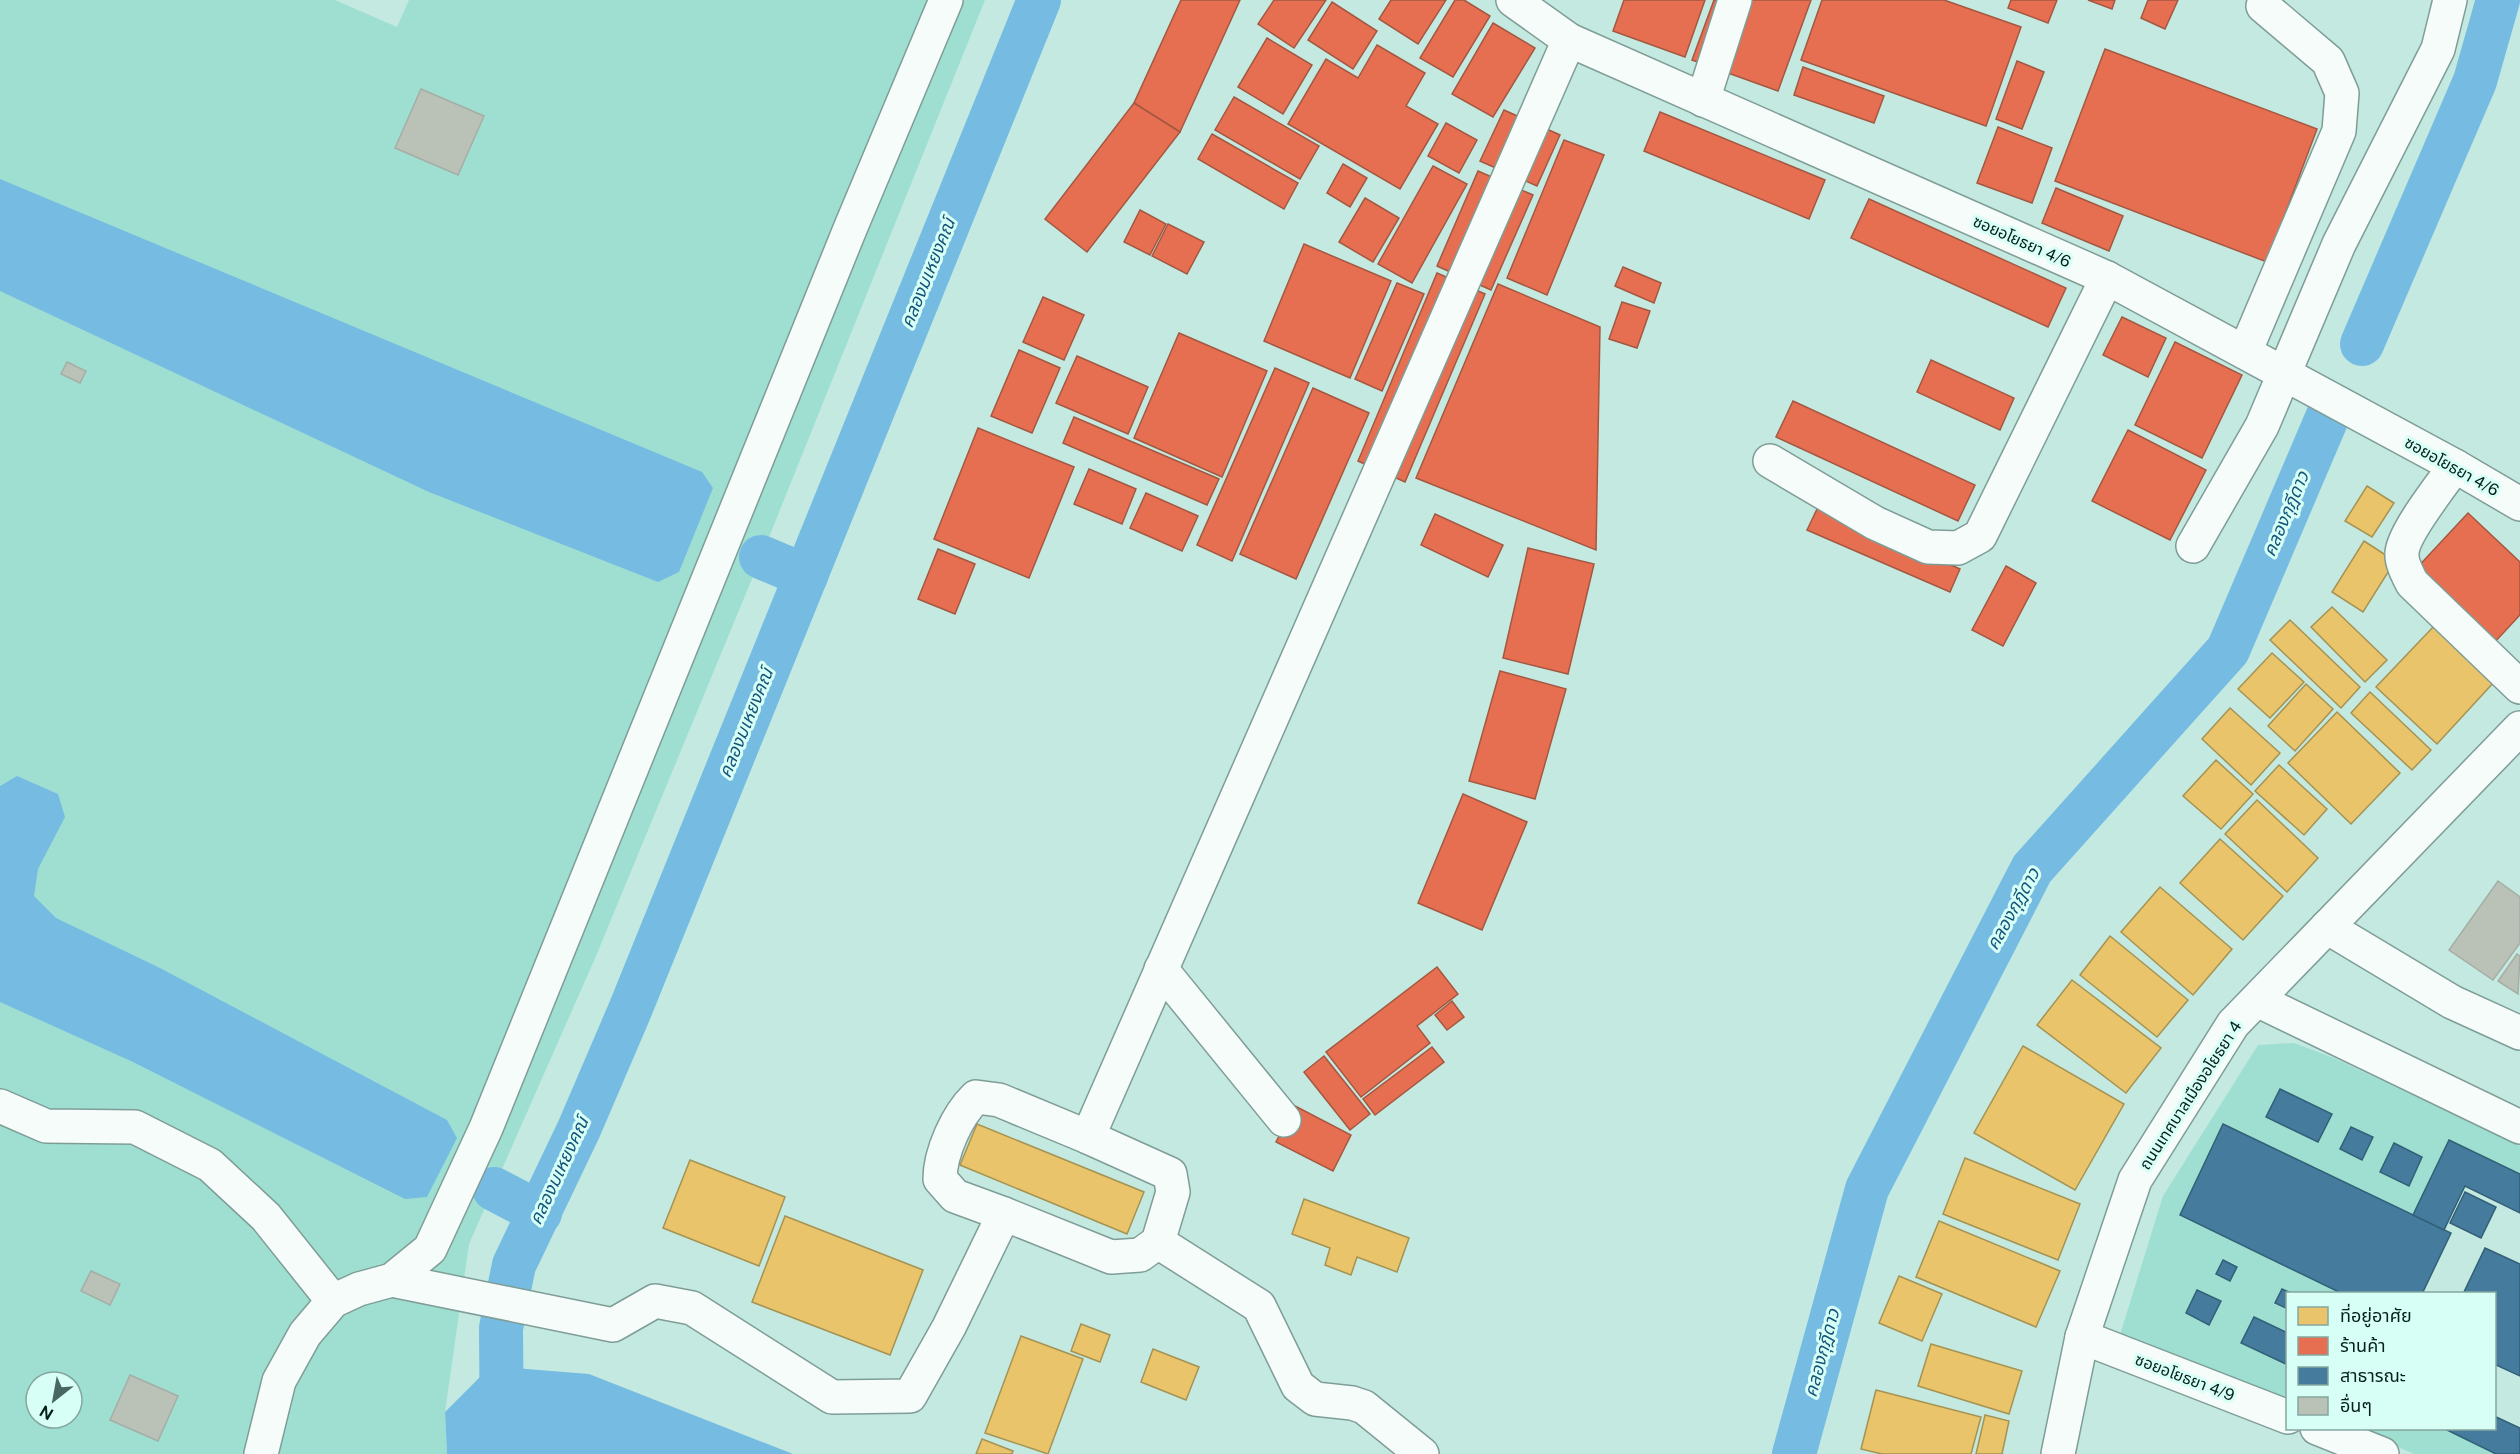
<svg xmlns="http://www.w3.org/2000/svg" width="2520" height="1454" viewBox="0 0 2520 1454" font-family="'Public Sans','Noto Sans Thai',sans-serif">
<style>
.green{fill:#9fdfd2;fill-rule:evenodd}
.water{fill:#76bce2}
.homes{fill:#e9c46a;stroke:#a59353;stroke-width:1.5}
.shops{fill:#e76f51;stroke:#a45841;stroke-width:1.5}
.public{fill:#457b9d;stroke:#326077;stroke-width:1.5}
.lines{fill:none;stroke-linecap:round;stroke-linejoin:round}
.canal{stroke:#76bce2;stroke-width:44}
.building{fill:#bac2b8;stroke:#a5aea4;stroke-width:1.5}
.minor-casing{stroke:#7f9d97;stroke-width:36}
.minor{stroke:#f6fcfa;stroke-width:33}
.labels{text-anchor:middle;stroke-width:6;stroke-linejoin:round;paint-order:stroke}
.street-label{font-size:16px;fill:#06211d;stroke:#d8fff6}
.water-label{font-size:18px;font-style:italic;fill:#14547a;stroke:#d8fff6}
</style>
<rect width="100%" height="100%" fill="#c4e9e1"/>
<g class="green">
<path d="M0,0H335L397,27L409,0H985L761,557L596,956L469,1244L445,1412L447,1454H0ZM36,1382H72V1418H36Z"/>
<path d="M2294,1043L2334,1058L2520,1146V1174L2449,1140L2413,1215L2223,1124L2180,1216L2343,1293L2288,1294L2287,1402L2119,1338L2163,1196L2258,1045Z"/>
<path d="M2357,1429H2443L2496,1454H2414Z"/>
</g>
<g class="water">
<path d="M0,179L702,472L713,488L679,572L658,582L429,492L0,291Z"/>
<path d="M17,776L58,794L65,817L38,869L34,896L56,918L160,968L447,1120L457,1138L427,1197L405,1199L133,1062L0,1002V786Z"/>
<path d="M491,1366L589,1374L793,1454H447L445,1412Z"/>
</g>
<g class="homes">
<path d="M2367,486L2394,503L2372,537L2345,521Z"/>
<path d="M2364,541L2395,561L2363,612L2332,592Z"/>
<path d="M2332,607L2387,660L2365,682L2311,627Z"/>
<path d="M2290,620L2360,687L2341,708L2270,640Z"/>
<path d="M2435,625L2495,681L2437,744L2376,687Z"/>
<path d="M2272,653L2304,682L2270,718L2238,689Z"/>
<path d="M2306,684L2333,709L2295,751L2268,726Z"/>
<path d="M2370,692L2431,750L2412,770L2351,713Z"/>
<path d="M2230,708L2280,753L2251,785L2202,739Z"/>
<path d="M2337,712L2400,773L2351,824L2288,763Z"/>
<path d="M2216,760L2253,794L2221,829L2183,796Z"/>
<path d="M2279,765L2327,809L2304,835L2255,791Z"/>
<path d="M2257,800L2318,858L2287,892L2225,834Z"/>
<path d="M2220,839L2283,896L2243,940L2180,883Z"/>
<path d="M2160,887L2232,949L2193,995L2121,932Z"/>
<path d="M2110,936L2188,1000L2157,1037L2080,975Z"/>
<path d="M2072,980L2161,1048L2126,1093L2037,1025Z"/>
<path d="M2023,1046L2124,1104L2075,1190L1974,1133Z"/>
<path d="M977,1124L1144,1192L1127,1234L960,1165Z"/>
<path d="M1965,1158L2080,1204L2058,1260L1943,1214Z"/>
<path d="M690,1160L785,1197L759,1266L663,1228Z"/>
<path d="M1304,1199L1409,1238L1397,1272L1357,1257L1351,1275L1325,1265L1330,1248L1292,1234Z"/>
<path d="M785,1216L923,1270L890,1355L752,1302Z"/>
<path d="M1939,1221L2060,1271L2036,1327L1916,1277Z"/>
<path d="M1899,1276L1942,1294L1922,1341L1879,1323Z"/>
<path d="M1081,1324L1110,1335L1100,1362L1071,1351Z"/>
<path d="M1021,1336L1083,1359L1048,1454L985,1433Z"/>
<path d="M1931,1344L2022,1371L2009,1414L1918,1386Z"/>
<path d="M1153,1349L1199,1367L1186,1400L1141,1382Z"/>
<path d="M1876,1390L1981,1417L1971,1454H1882L1861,1449Z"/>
<path d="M1985,1415L2009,1421L2002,1454H1976Z"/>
<path d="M982,1439L1013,1451L1012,1454H976Z"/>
</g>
<g class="shops">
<path d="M1181,0H1240L1180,132L1134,103Z"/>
<path d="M1274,0H1326L1294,48L1258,24Z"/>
<path d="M1391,0H1446L1418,44L1379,19Z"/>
<path d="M1455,0H1464L1490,16L1453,77L1420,58Z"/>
<path d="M1624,0H1705L1685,57L1613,31Z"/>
<path d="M1714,0H1811L1778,91L1692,60Z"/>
<path d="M1822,0H1944L2021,27L1986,126L1801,60Z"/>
<path d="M2011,0H2057L2048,23L2008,8Z"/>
<path d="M2088,0H2115L2112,9Z"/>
<path d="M2148,0H2178L2165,29L2141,18Z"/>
<path d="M1332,2L1377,31L1353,69L1308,40Z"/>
<path d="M1493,23L1535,48L1493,117L1452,94Z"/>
<path d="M1267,38L1312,65L1283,114L1238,87Z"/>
<path d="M1377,45L1425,73L1406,106L1438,124L1400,189L1288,124L1326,59L1358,78Z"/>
<path d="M2105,49L2317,129L2267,262L2055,181Z"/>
<path d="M2017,61L2044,72L2022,129L1996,119Z"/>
<path d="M1803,67L1884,96L1874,123L1794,95Z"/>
<path d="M1234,97L1319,146L1300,179L1215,130Z"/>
<path d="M1134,103L1180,132L1087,252L1045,219Z"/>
<path d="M1504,110L1560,135L1537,186L1480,161Z"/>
<path d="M1660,112L1825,180L1809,219L1644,151Z"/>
<path d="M1446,123L1477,140L1459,173L1428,156Z"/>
<path d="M1998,127L2052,148L2032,203L1977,183Z"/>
<path d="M1212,134L1298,183L1284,209L1198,159Z"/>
<path d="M1564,140L1604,155L1547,295L1507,278Z"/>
<path d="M1343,164L1367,178L1350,207L1327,193Z"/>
<path d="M1433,166L1467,184L1412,283L1378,264Z"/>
<path d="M1478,171L1533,195L1491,290L1437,266Z"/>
<path d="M2056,188L2123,216L2109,251L2042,223Z"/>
<path d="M1365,198L1399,218L1373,262L1339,242Z"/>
<path d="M1869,199L2066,288L2048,327L1851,238Z"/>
<path d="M1140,210L1166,224L1150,255L1124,242Z"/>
<path d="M1168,224L1204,242L1187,274L1152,256Z"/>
<path d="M1304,244L1391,281L1350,378L1264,341Z"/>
<path d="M1623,267L1661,283L1654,303L1615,286Z"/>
<path d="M1437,273L1485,294L1405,482L1358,461Z"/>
<path d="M1397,283L1424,294L1382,391L1355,379Z"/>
<path d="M1498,284L1600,327L1596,550L1416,478Z"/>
<path d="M1043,297L1084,315L1064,360L1023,342Z"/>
<path d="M1622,302L1650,311L1637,348L1609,339Z"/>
<path d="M2122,317L2166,338L2148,377L2103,355Z"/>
<path d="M1179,333L1267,371L1222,477L1134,438Z"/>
<path d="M2175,342L2242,375L2202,458L2135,425Z"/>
<path d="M1019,350L1060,368L1032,433L991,416Z"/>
<path d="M1077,356L1148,387L1128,434L1056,403Z"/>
<path d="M1931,360L2014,398L2000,430L1917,392Z"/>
<path d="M1275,368L1309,383L1232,561L1197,545Z"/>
<path d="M1313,388L1369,413L1296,579L1240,554Z"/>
<path d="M1793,401L1975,485L1958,521L1776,437Z"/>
<path d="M1074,417L1219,479L1207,505L1063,443Z"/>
<path d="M978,428L1074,467L1029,578L934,539Z"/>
<path d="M2128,430L2206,470L2170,540L2092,501Z"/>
<path d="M1089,469L1136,489L1122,524L1074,504Z"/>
<path d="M1146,493L1198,516L1182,551L1130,528Z"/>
<path d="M1818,507L1960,569L1950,592L1807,530Z"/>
<path d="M2468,513L2520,562V615L2493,644L2414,571Z"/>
<path d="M1435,514L1503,545L1488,577L1421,545Z"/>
<path d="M1528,548L1594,564L1568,674L1503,658Z"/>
<path d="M938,549L975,564L955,614L918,599Z"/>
<path d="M2006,566L2036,583L2003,646L1972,630Z"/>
<path d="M1500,671L1566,689L1535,799L1469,781Z"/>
<path d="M1463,794L1527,822L1482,930L1418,903Z"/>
<path d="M1437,967L1458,994L1417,1026L1430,1043L1361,1097L1326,1052Z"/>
<path d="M1452,1001L1464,1017L1447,1030L1435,1015Z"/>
<path d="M1432,1047L1444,1062L1375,1115L1363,1099Z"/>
<path d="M1324,1056L1370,1114L1350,1130L1304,1072Z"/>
<path d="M1295,1106L1351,1135L1333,1171L1276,1142Z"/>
</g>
<g class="public">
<path d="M2280,1089L2332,1114L2318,1142L2266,1117Z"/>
<path d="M2223,1124L2451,1233L2422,1294H2343L2180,1215Z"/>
<path d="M2351,1127L2373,1137L2362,1160L2340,1149Z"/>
<path d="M2449,1140L2520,1174V1213L2465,1186L2444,1230L2413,1215Z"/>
<path d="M2394,1143L2422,1157L2409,1186L2380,1172Z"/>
<path d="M2465,1192L2496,1207L2481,1238L2450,1223Z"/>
<path d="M2485,1248L2520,1264V1376L2494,1364V1294H2463Z"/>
<path d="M2223,1260L2237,1267L2230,1281L2216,1274Z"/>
<path d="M2282,1289L2293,1294H2288V1309L2275,1303Z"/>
<path d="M2197,1290L2221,1301L2209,1325L2186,1313Z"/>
<path d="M2254,1317L2288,1333L2286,1364L2241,1343Z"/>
<path d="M2494,1416L2520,1428V1454H2496L2443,1428H2494Z"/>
</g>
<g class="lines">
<g class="canal">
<path d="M2362,344L2475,81L2498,0"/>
<path d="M761,557L806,576"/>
<path d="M494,1189L540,1213"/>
<path d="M502,1454L501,1328L514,1265L579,1129L630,1010L1039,0"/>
<path d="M1794,1454L1867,1189L2032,869L2228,650L2327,418"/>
</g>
</g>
<g class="building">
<path d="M421,89L484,116L458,175L395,148Z"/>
<path d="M67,362L86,371L80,383L61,374Z"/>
<path d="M2498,881L2520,897V943L2493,980L2449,950Z"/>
<path d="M2517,954L2520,956L2518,994L2498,981Z"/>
<path d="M91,1271L120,1284L110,1305L81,1291Z"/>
<path d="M130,1375L178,1396L158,1441L110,1420Z"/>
</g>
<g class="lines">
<defs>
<g id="minor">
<path d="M1513,0L1569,40L2107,278L2455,466L2520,504"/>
<path d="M1703,100L1735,0"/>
<path d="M2245,352L2339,131L2342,93L2328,61L2263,6"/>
<path d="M1770,461L1875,523L1928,547L1958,548L1980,536L2107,278"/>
<path d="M2455,466C2443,483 2403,533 2402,553C2401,562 2408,575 2412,583L2520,687"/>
<path d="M2193,546L2262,426L2339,244L2438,49L2450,0"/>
<path d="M2327,927L2452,1002L2520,1033"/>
<path d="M1161,969L1284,1120"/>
<path d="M2257,1000L2520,1127"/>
<path d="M0,1106L46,1126L135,1127L210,1165L266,1217L333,1301"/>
<path d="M1004,1214L1111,1257L1140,1255L1158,1242L1173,1192L1170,1174L1088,1137"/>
<path d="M1158,1242L1259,1306L1298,1386L1315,1399L1352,1403L1364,1407L1422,1454"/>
<path d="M392,1280L613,1325L655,1301L692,1308L832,1397L910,1396L949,1327L1004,1214L955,1196L940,1179C940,1153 957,1115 976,1097L999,1100L1088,1137L1569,40"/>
<path d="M2082,1337L2288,1417"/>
<path d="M2317,1428L2382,1454"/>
<path d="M261,1454L279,1381L305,1334L333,1301L359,1289L392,1280L430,1249L486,1128L850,229L946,0"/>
<path d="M2058,1454L2082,1337L2135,1180L2233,1024L2520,728"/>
</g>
</defs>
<use href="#minor" class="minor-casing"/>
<use href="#minor" class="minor"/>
</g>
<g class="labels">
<g class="street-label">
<text transform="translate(2022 241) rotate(24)" y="6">ซอยอโยธยา 4/6</text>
<text transform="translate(2452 466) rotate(29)" y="6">ซอยอโยธยา 4/6</text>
<text transform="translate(2190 1095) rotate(-57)" y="6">ถนนเทศบาลเมืองอโยธยา 4</text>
<text transform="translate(2185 1377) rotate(21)" y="6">ซอยอโยธยา 4/9</text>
</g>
<g class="water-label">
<text transform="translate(928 273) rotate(-68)" y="6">คลองมเหยงคณ์</text>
<text transform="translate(2286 514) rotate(-67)" y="6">คลองกุฎีดาว</text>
<text transform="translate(746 723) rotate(-68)" y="6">คลองมเหยงคณ์</text>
<text transform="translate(2013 909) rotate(-61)" y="6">คลองกุฎีดาว</text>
<text transform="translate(559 1171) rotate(-65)" y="6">คลองมเหยงคณ์</text>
<text transform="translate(1822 1353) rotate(-75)" y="6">คลองกุฎีดาว</text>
</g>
</g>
<rect x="2286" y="1292" width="210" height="138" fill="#d8fff6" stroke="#84a69f" stroke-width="1.5"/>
<rect x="2298" y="1307" width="30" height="18" fill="#e9c46a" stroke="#84a69f" stroke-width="1.5"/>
<text x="2340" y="1322" font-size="18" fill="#06211d">ที่อยู่อาศัย</text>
<rect x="2298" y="1337" width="30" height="18" fill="#e76f51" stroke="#84a69f" stroke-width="1.5"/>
<text x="2340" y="1352" font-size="18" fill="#06211d">ร้านค้า</text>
<rect x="2298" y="1367" width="30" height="18" fill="#457b9d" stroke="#84a69f" stroke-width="1.5"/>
<text x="2340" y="1382" font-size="18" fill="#06211d">สาธารณะ</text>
<rect x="2298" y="1397" width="30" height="18" fill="#bac2b8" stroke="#84a69f" stroke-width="1.5"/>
<text x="2340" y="1412" font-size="18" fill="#06211d">อื่นๆ</text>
<g transform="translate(54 1400) rotate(211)"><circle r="28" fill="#d8fff6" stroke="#84a69f" stroke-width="1.5"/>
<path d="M0-4.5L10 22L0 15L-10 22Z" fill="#486762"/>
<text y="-9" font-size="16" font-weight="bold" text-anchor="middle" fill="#06211d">N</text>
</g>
</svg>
